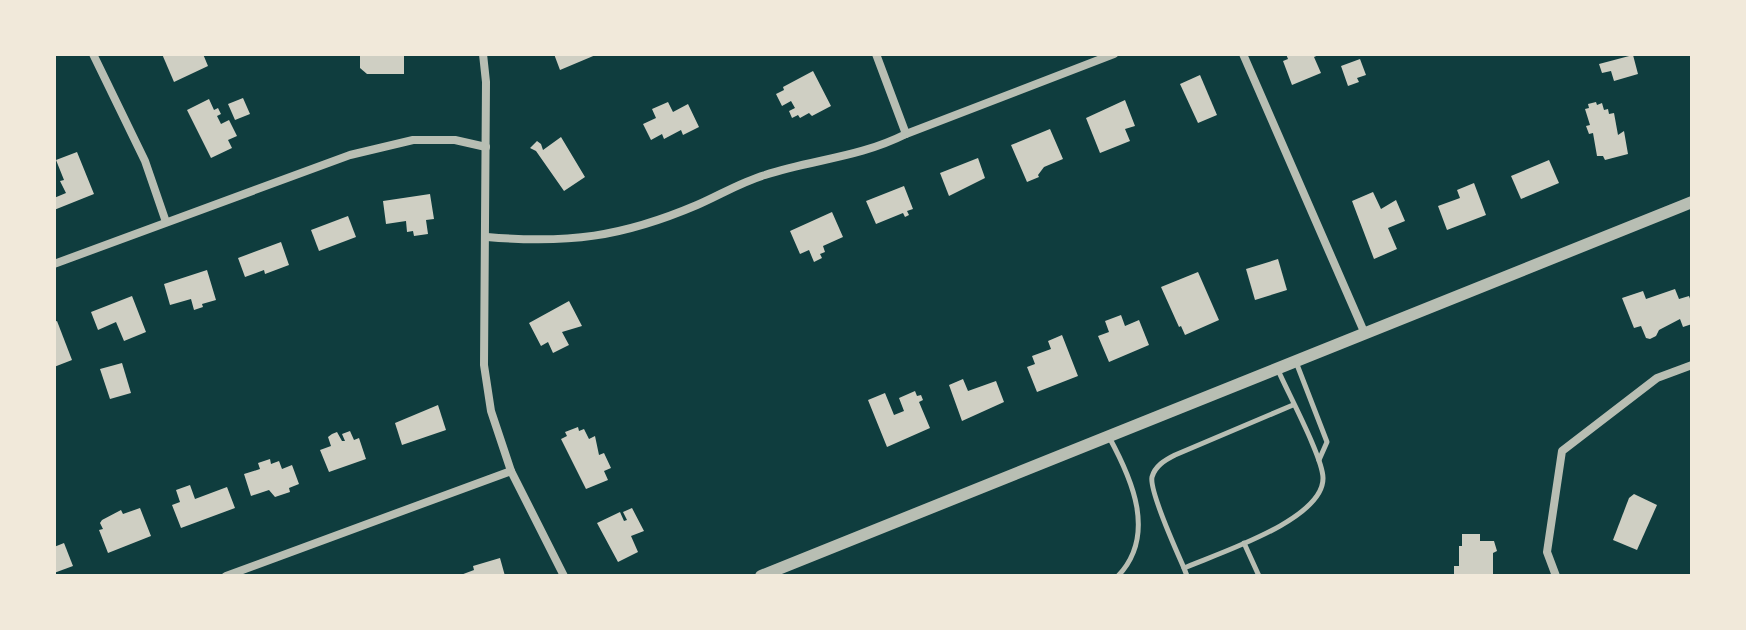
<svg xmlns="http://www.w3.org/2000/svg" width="1746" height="630" viewBox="0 0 1746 630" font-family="Overpass,sans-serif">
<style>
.building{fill:#cfcfc3}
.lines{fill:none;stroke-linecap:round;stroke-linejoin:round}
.service{stroke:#b8beb3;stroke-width:5}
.minor{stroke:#b8beb3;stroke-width:8}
.tertiary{stroke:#b8beb3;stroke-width:12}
</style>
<rect width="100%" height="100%" fill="#0f3d3e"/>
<g class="building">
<path d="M162,54H203L208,66L174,82Z"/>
<path d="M360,54H404V74H367L360,68Z"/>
<path d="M554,54H598L560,70Z"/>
<path d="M1286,54H1321L1314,57L1321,73L1292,85L1283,61L1288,59Z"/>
<path d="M1633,55L1638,74L1614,81L1611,71L1602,73L1599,64Z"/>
<path d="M1360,59L1366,75L1357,78L1359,82L1348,86L1341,66Z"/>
<path d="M813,71L831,106L812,116L809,113L800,118L798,115L792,118L789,111L795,108L791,101L782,106L776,94L784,90L783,87Z"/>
<path d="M1200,75L1217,115L1198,123L1180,84Z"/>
<path d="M243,98L250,114L235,120L228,104Z"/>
<path d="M209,99L214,110L218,108L221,114L217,116L221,124L229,120L237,136L228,140L232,148L211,158L187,110Z"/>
<path d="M1125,100L1135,126L1125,129L1130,141L1100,153L1086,118Z"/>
<path d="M668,102L673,112L688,104L699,127L683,135L681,130L664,139L662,134L651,140L643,124L656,118L652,109Z"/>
<path d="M1596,102L1597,105L1602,103L1604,110L1608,109L1609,114L1614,113L1618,135L1624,131L1628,154L1605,160L1603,156H1597L1593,133L1589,134L1586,126L1590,125L1585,109L1589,108L1588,104Z"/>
<path d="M1050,129L1063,159L1044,167L1038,175L1039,177L1027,182L1011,145Z"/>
<path d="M561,137L585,177L564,191L536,151L530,148L537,141L541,144L543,150Z"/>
<path d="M77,152L94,194L54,210V198L66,193L60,181L64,180L56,160Z"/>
<path d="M978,158L985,178L949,196L940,173Z"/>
<path d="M1549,160L1559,183L1521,199L1511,176Z"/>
<path d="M1474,183L1486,215L1447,230L1438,206L1460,198L1457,190Z"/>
<path d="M904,186L913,209L907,211L909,215L905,217L903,213L876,224L866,201Z"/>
<path d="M1373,192L1381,209L1396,200L1405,221L1388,228L1397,249L1374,259L1352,201Z"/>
<path d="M430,194L434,219L426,220L428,234L414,236L413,231L407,232L406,221L386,224L383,201Z"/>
<path d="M832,212L843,237L823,246L825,252L820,254L822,258L814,262L809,250L800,254L790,231Z"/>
<path d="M348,216L356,237L319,251L311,230Z"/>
<path d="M281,242L289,265L265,274L264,270L245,277L238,258Z"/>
<path d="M1278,259L1287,290L1255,300L1246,269Z"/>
<path d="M207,270L216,300L202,304L203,307L194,310L191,299L170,305L164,284Z"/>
<path d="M1198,272L1219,320L1185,335L1181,326L1179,327L1161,287Z"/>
<path d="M1675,289L1679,299L1689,296L1692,304V324L1683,327L1680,319L1659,330L1656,336L1650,339L1646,338L1641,326L1634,328L1622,298L1643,291L1646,299Z"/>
<path d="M132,296L146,332L124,341L116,322L98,330L91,312Z"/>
<path d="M569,301L582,326L562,332L569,345L553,353L548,342L541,346L529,323Z"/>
<path d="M1121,315L1125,326L1139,320L1149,345L1109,362L1098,336L1109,332L1105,321Z"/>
<path d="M57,321L72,360L54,367V322Z"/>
<path d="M1062,335L1078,376L1037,392L1027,367L1035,364L1032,356L1051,349L1048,341Z"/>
<path d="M122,363L131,393L110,399L100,369Z"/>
<path d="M963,379L968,391L996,381L1004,402L962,421L949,385Z"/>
<path d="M915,391L917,396L921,395L923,400L919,402L930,428L887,447L868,400L885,393L894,415L904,411L899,398Z"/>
<path d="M438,405L446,430L402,445L395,423Z"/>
<path d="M578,427L579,431L584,429L589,439L595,436L599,455L604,453L611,468L604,471L608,480L586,489L561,439L567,436L565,432Z"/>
<path d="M350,431L354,440L359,438L366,459L329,472L320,450L331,446L328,437L332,434L337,432L342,441H345L342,434Z"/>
<path d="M270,459L271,464L279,461L282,469L292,465L299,484L289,488L290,492L275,497L269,490L251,496L244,474L260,469L258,463Z"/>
<path d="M190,485L195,499L227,487L235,508L181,528L172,505L180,502L176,490Z"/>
<path d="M1634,494L1657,505L1637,550L1613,540L1629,498Z"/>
<path d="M140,508L151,536L108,553L99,530L103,529L100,523L102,520L121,510L123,514Z"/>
<path d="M632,508L644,531L631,536L638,552L618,562L597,523L620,512L624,521L627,520L623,512Z"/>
<path d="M1462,534H1480V541H1494L1497,551L1493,553V576H1454V566H1459V546H1462Z"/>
<path d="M64,543L73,566L54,573V547Z"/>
<path d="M500,558L505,576H458L474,570L473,566Z"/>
</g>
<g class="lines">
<g class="service">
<path d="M1296,362L1327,442L1319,460"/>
<path d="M1109,437C1132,479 1157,535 1118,576"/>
<path d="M1244,543L1259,576"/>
<path d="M1184,568C1177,552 1149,491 1152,477C1155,466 1165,460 1175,455L1293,405"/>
<path d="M1187,576L1184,568C1216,554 1324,520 1323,478C1323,458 1288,393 1278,370"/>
</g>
<g class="minor">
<path d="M93,54L145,161L166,222"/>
<path d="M483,54L486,82L484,365L491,411L511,471L564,576"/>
<path d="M876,54L906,134"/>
<path d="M1243,54L1365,334"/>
<path d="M487,237C568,244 622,237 697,205C720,195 741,182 765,175C814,159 858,158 906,134L1114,54"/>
<path d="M54,264L350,155L413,140H455L486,147"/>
<path d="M226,576L511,471"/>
<path d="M1556,576L1547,552L1562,451L1657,378L1692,365"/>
</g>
<path class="tertiary" d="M761,576L1692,202"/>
</g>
<rect width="1746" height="630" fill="none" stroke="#f1e9da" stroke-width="112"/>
</svg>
